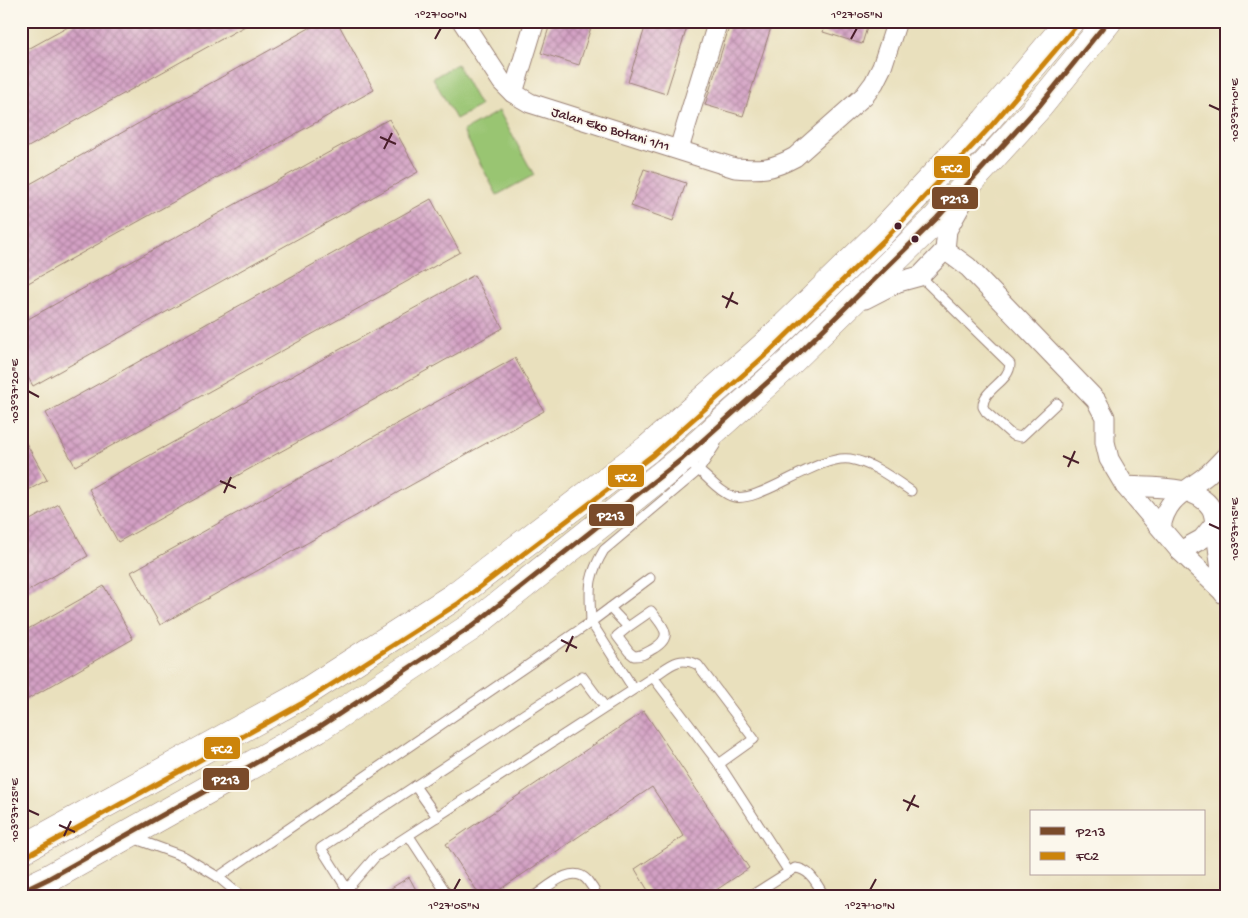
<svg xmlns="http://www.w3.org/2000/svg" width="1248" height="918" viewBox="0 0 1248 918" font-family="'Gochi Hand',sans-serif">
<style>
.grass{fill:#99c572;stroke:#72724e}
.building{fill:url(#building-cross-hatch)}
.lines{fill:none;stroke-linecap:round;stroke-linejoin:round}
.lane-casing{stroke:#9a8074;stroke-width:11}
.street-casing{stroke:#9a8074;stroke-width:21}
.primary-casing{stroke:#9a8074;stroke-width:29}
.lane{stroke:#fff;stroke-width:9}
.street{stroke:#fff;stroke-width:19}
.primary{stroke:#fff;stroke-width:28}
.bus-1-casing{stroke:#fbf7ec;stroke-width:9}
.bus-2-casing{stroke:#fbf7ec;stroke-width:9}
.bus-1{stroke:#7a4b2a;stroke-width:5}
.bus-2{stroke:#cc840b;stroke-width:5}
.ticks{fill:none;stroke:#4a1f2b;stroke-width:2}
.bus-dot{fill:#4a1f2b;stroke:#fbf7ec;stroke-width:2}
.labels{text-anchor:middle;stroke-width:4;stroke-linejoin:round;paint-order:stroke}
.street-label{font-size:14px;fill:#4a1f2b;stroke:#fbf7ec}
.line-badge{stroke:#fbf7ec;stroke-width:2}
.badge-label{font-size:14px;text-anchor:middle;font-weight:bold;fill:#fff}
.neatline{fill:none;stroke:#4a1f2b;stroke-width:2}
.ticks-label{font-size:12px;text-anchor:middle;fill:#4a1f2b}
</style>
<defs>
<pattern id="building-cross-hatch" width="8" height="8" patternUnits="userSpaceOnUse" patternTransform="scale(1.25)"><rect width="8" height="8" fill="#d3a0c4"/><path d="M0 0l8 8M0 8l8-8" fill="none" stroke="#ad829f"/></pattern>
</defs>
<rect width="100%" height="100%" fill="#fbf7ec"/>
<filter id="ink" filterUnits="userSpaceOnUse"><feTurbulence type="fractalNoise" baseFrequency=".02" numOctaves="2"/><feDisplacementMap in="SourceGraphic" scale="10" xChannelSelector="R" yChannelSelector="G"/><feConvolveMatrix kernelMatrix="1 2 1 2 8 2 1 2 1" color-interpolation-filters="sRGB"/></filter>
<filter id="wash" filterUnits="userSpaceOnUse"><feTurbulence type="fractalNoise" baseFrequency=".0096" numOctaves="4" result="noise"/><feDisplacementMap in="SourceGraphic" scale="20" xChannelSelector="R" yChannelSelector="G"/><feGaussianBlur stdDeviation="1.12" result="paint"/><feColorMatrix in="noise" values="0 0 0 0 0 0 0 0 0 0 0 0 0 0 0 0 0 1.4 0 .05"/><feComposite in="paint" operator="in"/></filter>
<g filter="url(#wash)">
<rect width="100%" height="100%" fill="#e9e0bd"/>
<g class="grass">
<path d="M457,64L480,106L456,119L433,78Z"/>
<path d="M499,111L534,175L497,195L463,131Z"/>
</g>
<g id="blocks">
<g class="building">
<path d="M79,21H254L21,151V53Z"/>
<path d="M322,21H337L374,90L21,287V189Z"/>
<path d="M551,21H593L579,65L541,53Z"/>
<path d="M647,21H689L666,94L628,82Z"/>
<path d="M731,21H773L743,116L705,105Z"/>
<path d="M827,21H869L862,44L823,32Z"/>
<path d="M389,119L418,172L33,386L21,365V323Z"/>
<path d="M644,169L686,183L673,221L631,206Z"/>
<path d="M431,199L460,252L75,466L46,413Z"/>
<path d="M474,275L503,328L118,542L89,489Z"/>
<path d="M515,358L544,411L160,625L131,572Z"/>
<path d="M21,434L47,480L21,494Z"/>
<path d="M59,504L88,556L21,595V525Z"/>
<path d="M104,586L133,639L21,703V633Z"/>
<path d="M644,711L749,868L706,897H652L635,869L684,836L652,787L489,897H481L446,844Z"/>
<path d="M409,877L420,897H387L385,892Z"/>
</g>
</g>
</g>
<g filter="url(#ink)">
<use href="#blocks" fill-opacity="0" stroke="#9a8074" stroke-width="1"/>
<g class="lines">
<defs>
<g id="lane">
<path d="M920,276L1010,364C1010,382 982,389 983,407L986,412L1012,435L1021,437L1057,403"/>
<path d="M695,468C708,476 716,490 731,496C756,507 817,454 850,459C873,463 892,478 911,491"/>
<path d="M610,608L628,627L651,611C663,627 675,636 653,649C646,653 642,656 634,656L629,652L617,636L628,627"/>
<path d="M653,677C670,666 678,655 698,665L754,739L719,764"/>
<path d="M633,688L591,622L650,578"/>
<path d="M415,786L437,817"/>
<path d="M409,836L449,897"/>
<path d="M133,838L185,857L218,877L591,622C590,590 586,580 604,550L699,470L716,444"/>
<path d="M218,877L242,897"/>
<path d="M347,889L321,848L582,676L605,707"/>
<path d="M338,897L347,889L375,857L653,677L719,764L789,872"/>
<path d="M533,897C547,888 572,863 587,880C591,885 595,891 598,897"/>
<path d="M749,897L795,868C811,869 817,885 825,897"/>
</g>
<g id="street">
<path d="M462,21L502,82L513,93L530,103L735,168C761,170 771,170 795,157L865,95L874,83L882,67L897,21"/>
<path d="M513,93L535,21"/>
<path d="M679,149L718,21"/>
<path d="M945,250L968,267L1096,400L1105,417V442L1109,459L1125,486L1180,551L1227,596"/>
<path d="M865,299L898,282L920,276L945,250L947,230L961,205"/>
<path d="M1125,486C1151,488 1196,484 1211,508C1214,513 1214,518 1215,523L1202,539L1180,551"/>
<path d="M1161,528C1166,497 1186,492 1207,475C1214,469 1220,462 1227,455"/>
<path d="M1224,594L1215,523L1227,508"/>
</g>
<g id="primary">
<path d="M21,850L297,698L454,597L648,449L765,346L880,234L986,121L1070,21"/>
<path d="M21,892L48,879L318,728L471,627L682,459L789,363L937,218L1040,105L1108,21"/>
</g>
</defs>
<use href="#lane" class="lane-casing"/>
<use href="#street" class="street-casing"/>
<use href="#primary" class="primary-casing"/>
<use href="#lane" class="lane"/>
<use href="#street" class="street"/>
<use href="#primary" class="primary"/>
<defs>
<path id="bus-1" d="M21,892L48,879L318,728L471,627L682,459L789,363L937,218L1040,105L1108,21"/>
<path id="bus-2" d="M25,857L301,704L459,603L653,455L770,351L885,239L991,126L1076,26"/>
</defs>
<use href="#bus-1" class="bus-1-casing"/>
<use href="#bus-2" class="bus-2-casing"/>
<use href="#bus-1" class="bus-1"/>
<use href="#bus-2" class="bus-2"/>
</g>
</g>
<path class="ticks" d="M435,39L441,28M851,39L857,28M1209,105L1220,110M380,137L396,144M384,149L392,133M722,296L738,304M726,308L733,292M28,391L39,397M1063,456L1079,463M1068,467L1075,451M220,481L236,488M224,493L231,477M1209,524L1220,529M561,640L577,648M566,652L573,636M903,800L919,807M28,810L39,815M907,811L915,795M59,825L75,832M64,836L71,821M454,890L460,879M870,890L876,879"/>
<g class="bus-dot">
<circle cx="898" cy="226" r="4.5"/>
<circle cx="915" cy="239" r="4.5"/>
</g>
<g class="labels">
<g class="street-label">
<text transform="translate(611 128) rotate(17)" y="5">Jalan Eko Botani 1/11</text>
</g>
</g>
<g class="line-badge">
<rect x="933" y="155" width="38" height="24" rx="5" fill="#cc840b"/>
<rect x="931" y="186" width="48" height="24" rx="5" fill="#7a4b2a"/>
<rect x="607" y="464" width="38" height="24" rx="5" fill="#cc840b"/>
<rect x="588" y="503" width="47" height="24" rx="5" fill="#7a4b2a"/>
<rect x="203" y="736" width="38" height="24" rx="5" fill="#cc840b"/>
<rect x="202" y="767" width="48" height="24" rx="5" fill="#7a4b2a"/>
</g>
<g class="badge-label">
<text x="952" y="172">FC2</text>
<text x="955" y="203">P213</text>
<text x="626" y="481">FC2</text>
<text x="611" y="520">P213</text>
<text x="222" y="753">FC2</text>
<text x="226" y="784">P213</text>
</g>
<rect width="1248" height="918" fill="none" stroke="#fbf7ec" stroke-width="55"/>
<rect x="1030" y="810" width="175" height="65" fill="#fbf7ec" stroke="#b4a19f"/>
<rect x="1040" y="827" width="25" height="8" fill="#7a4b2a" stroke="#b4a19f"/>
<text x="1076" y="836" font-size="15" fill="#4a1f2b">P213</text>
<rect x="1040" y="852" width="25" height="8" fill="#cc840b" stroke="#b4a19f"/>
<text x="1076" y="860" font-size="15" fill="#4a1f2b">FC2</text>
<rect x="28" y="28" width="1192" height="862" class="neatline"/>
<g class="ticks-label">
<text x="441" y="18">1°27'00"N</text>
<text x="857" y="18">1°27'05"N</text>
<text transform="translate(1234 110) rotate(-90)" y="4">103°37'10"E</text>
<text transform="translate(14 391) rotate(-90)" y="4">103°37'20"E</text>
<text transform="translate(1234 529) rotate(-90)" y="4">103°37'15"E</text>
<text transform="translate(14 810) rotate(-90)" y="4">103°37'25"E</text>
<text x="454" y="909">1°27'05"N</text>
<text x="870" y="909">1°27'10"N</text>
</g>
</svg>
